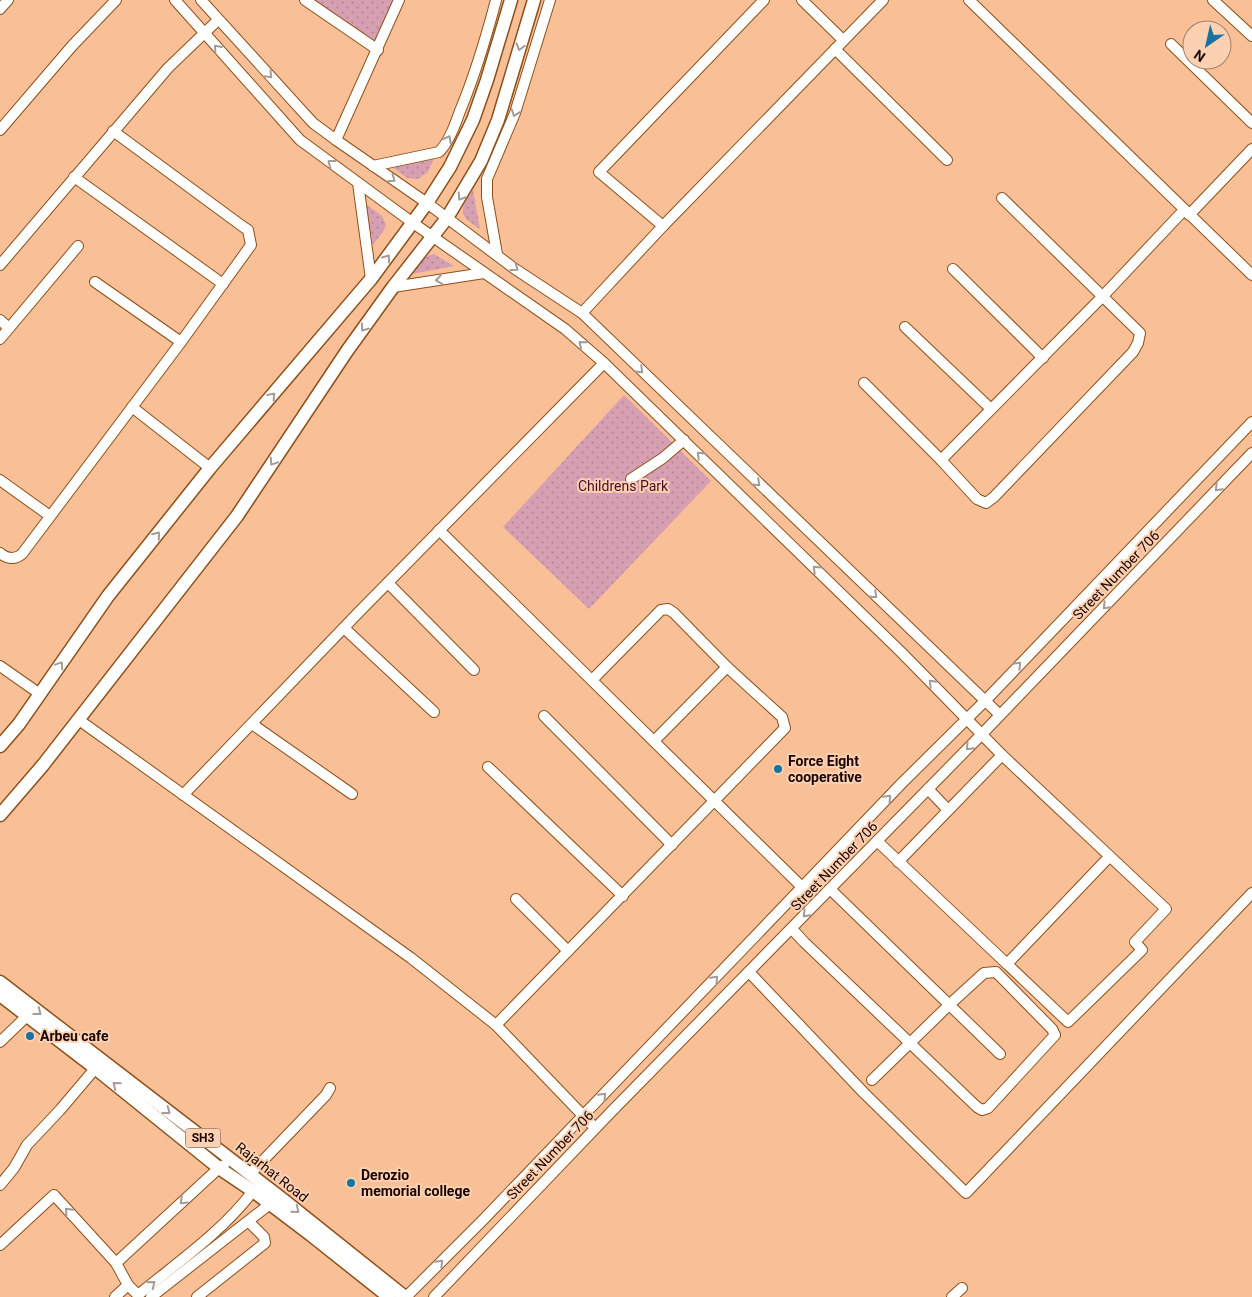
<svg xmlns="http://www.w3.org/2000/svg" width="1252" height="1297" viewBox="0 0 1252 1297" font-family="Roboto,sans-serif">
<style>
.grass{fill:url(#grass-dots)}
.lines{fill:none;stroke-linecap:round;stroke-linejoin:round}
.minor-casing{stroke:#8d4f18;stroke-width:12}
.major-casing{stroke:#8d4f18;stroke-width:15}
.minor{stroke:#fff;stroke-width:10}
.major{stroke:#fff;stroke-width:12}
.oneway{stroke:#a49b99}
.poi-dot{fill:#1774a2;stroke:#fcd1b2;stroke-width:2}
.labels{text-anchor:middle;stroke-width:4;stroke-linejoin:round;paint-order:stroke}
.shield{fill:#fcd1b2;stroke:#5e4235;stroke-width:1}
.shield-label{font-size:12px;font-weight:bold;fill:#1b0400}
.park-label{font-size:14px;fill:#4e072a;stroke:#fcd1b2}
.street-label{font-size:14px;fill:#1b0400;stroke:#fcd1b2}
.poi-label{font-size:14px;font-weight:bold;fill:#1b0400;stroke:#fcd1b2;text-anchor:start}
</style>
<defs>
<pattern id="grass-dots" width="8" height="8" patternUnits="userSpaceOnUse" patternTransform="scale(1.25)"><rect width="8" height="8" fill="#d69fb2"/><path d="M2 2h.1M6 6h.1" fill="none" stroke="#b78797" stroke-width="1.8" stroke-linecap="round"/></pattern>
</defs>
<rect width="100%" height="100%" fill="#f9c097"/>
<g class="grass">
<path d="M305,0H395L378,50Z"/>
<path d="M435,156L428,172L418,179L407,178L394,168Z"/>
<path d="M473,190L480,229C459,216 458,211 473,190Z"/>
<path d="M366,204L382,216L386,225L384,230L373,245Z"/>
<path d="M434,254L454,266L412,274C417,264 422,257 434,254Z"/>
<path d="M624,395L711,481L589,609L503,527Z"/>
</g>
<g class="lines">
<defs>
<g id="minor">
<path d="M175,0L300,140L413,223L565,329L604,363L902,653L1002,755L1166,909L1135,942L1142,950L1068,1022L1007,964L1109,857"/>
<path d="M201,0L313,123L336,140L427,203L515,269L582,313L1000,715"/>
<path d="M305,0L378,50"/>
<path d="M802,0L843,40"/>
<path d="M969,0L1252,275"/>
<path d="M1213,0L1252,36"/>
<path d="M0,9L8,0"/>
<path d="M1171,44L1252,123"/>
<path d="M835,49L947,160"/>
<path d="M0,130L72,46L116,0"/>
<path d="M336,140L399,0"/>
<path d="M373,166L439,152C449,142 455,125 460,111C475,75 486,38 496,0"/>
<path d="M74,177L223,284"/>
<path d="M358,183L371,279"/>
<path d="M1189,215L1252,149"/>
<path d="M663,226L599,172L764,0"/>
<path d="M497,254L487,197V179L515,113L550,0"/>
<path d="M0,265L168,68L218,20"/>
<path d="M953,269L1043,358"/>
<path d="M95,282L181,342"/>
<path d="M393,287L484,273"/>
<path d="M582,313L663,226L883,0"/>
<path d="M0,320L9,328"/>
<path d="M905,327L991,409"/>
<path d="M0,339L78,246"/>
<path d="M864,383L941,460L977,499L986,503L994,497L1133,352L1138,343L1140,333L1002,198"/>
<path d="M132,407L210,468"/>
<path d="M941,460L1103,296L1184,210"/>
<path d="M631,479L663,458L684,440"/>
<path d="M0,480L50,516"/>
<path d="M439,530L803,888"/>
<path d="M0,553C7,559 15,560 22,554L181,342L251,245L248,230L242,226L113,131"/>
<path d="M388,583L474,670"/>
<path d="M344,628L434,712"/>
<path d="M0,666L40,694"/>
<path d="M544,716L672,845"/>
<path d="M79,720L411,958L496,1025L595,1128"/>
<path d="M252,724L352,794"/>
<path d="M654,741L727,667"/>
<path d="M488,767L623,896"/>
<path d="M928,789L948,810"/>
<path d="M183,795L358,613L604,363"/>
<path d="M877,841L1007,964"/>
<path d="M898,862L1002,755"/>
<path d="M830,889L1000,1054"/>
<path d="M516,899L568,951"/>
<path d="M792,929L804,942L977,1107L982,1110L988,1108L1055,1035L1052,1029L996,972L984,973L949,1005L872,1080"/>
<path d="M749,972L864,1093L966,1193L1252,893"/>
<path d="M496,1025L785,728L782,717L727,667L674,613L668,609L661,610L592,680"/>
<path d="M0,1042L27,1016"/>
<path d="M250,1174L326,1095L330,1088"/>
<path d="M0,1185L14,1168L27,1145L60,1110L99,1064"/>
<path d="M0,1245L54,1195L116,1263L219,1168L224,1165"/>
<path d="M116,1263L128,1285"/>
<path d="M115,1297L128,1285L138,1295C178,1262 222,1232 253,1191"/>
<path d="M151,1297L270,1204"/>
<path d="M197,1297L265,1243L264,1237L249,1222"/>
<path d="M406,1297L483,1220L902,783L985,701L1252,422"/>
<path d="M434,1297L611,1112L982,734L1252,453"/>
<path d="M952,1297L962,1288"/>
</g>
<g id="major">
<path d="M0,746L19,724L108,596L210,468L371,279L427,203L450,167L473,120L487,80L511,0"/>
<path d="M0,815L43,765L237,516L347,351L393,287L447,218L481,161L498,120L534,0"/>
<path d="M0,982L281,1198L405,1297"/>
<path d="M0,995L95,1068L219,1168L253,1191L311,1235L389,1297"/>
</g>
</defs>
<use href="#minor" class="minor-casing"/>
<use href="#major" class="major-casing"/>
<use href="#minor" class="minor"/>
<use href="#major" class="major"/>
</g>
<defs><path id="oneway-chevron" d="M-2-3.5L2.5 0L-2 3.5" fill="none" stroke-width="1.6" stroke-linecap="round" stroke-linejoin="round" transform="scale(1.25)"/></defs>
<g class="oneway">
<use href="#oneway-chevron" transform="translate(520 47) rotate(106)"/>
<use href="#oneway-chevron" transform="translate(217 48) rotate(-132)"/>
<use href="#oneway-chevron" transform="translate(269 75) rotate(47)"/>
<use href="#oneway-chevron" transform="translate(515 113) rotate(109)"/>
<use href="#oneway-chevron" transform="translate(448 139) rotate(-62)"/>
<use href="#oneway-chevron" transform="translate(331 163) rotate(-143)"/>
<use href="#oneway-chevron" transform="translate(392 179) rotate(35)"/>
<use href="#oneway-chevron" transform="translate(461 197) rotate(123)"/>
<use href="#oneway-chevron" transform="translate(387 258) rotate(-54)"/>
<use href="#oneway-chevron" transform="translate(515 268) rotate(36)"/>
<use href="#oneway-chevron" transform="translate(439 280) rotate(171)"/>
<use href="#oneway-chevron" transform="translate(364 328) rotate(126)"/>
<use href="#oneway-chevron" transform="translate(582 344) rotate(-139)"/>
<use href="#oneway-chevron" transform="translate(640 370) rotate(44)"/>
<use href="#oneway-chevron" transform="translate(272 396) rotate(-49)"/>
<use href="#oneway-chevron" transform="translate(700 455) rotate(-136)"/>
<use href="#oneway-chevron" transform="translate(273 462) rotate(124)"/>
<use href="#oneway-chevron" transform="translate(757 483) rotate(44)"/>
<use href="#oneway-chevron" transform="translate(1218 488) rotate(134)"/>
<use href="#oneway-chevron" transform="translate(157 535) rotate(-51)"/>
<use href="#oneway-chevron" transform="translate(816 569) rotate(-136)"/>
<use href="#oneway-chevron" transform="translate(874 595) rotate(44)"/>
<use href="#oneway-chevron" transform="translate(1106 606) rotate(134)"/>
<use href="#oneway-chevron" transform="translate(60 665) rotate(-56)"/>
<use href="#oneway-chevron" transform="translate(1018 665) rotate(-46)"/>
<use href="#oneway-chevron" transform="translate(932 683) rotate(-135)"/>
<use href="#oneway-chevron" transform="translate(969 747) rotate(134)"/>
<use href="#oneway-chevron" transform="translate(888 798) rotate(-47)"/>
<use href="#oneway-chevron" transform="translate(806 914) rotate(134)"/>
<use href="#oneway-chevron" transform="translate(715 979) rotate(-46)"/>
<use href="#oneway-chevron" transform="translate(38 1012) rotate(38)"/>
<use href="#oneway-chevron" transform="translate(116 1085) rotate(-141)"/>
<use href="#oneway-chevron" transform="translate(603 1096) rotate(-46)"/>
<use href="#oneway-chevron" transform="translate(167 1111) rotate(37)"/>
<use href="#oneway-chevron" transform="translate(183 1201) rotate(137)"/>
<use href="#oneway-chevron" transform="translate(296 1210) rotate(39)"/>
<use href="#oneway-chevron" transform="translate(68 1211) rotate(-133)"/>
<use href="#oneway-chevron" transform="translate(440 1263) rotate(-45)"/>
<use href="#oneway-chevron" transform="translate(152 1284) rotate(-39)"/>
</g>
<g class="poi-dot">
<circle cx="778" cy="769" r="5"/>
<circle cx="30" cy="1036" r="5"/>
<circle cx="351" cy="1183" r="5"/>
</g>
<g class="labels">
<rect class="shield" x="185.5" y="1128.5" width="35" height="19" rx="4"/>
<g class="shield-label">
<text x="203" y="1142">SH3</text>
</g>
<g class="park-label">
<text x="623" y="491">Childrens Park</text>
</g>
<g class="street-label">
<text transform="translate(1116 575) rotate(-46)" y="5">Street Number 706</text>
<text transform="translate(834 866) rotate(-46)" y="5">Street Number 706</text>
<text transform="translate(550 1155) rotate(-46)" y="5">Street Number 706</text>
<text transform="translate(272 1172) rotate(38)" y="5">Rajarhat Road</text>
</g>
<g class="poi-label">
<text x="788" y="766">Force Eight<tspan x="788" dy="16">cooperative</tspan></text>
<text x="40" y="1041">Arbeu cafe</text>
<text x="361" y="1180">Derozio<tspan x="361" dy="16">memorial college</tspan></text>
</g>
</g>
<g transform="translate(1207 45) rotate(214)"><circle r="24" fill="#fcd1b2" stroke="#a27f6b"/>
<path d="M0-4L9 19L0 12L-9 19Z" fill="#1774a2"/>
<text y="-8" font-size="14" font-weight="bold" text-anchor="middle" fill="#1b0400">N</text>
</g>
</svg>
